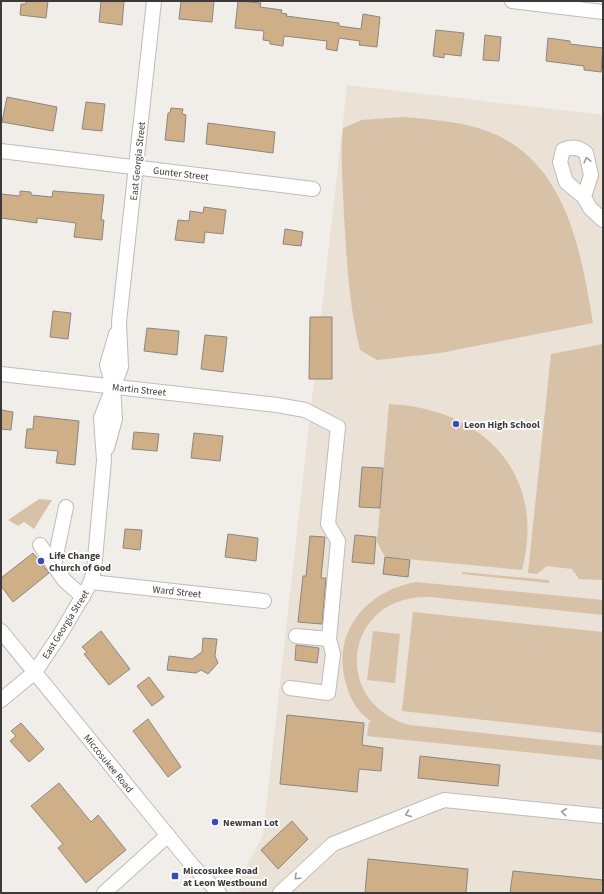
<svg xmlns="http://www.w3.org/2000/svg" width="604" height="894" viewBox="0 0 604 894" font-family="'Source Sans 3',sans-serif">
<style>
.built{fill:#eae1d7}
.green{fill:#d7c1a7}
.building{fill:#ceaf87;stroke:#8b8783}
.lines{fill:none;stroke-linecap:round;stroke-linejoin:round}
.minor-casing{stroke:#bfbbb7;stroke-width:16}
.minor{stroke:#fff;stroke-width:14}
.oneway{stroke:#9e9c9c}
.poi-dot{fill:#374bbd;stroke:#fff;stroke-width:1.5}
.labels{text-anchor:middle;stroke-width:3.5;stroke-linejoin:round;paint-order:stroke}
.street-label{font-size:10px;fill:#3c3a38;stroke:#fff}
.poi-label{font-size:10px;font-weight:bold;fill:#3c3a38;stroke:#fff;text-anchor:start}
</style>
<rect width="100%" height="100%" fill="#f1eee9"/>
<path class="built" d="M347,85L603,115V893H243L236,886L263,835Z"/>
<g class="green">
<path d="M402,117C428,119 453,121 478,128C565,154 580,246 593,323L440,353L377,360L360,350C349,305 347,262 344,216C343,187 340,157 343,128L362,120Z"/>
<path d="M603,344V580L579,579L572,569L547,566L537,574L528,573L551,354Z"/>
<path d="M389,404C483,408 547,474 522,570L385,557L377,542Z"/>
<path d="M39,499L52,500L34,529L24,522L18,526L8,520Z"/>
<path d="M462,572L549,580V583L462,574Z"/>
<path d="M416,582L603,600V615L430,597C346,593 328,701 409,725L603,746V760L367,736L369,722L371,721C358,713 350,699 346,684C331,632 366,591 416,582Z"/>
<path d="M413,612L603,632V733L402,711Z"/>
<path d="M373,631L400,634L395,683L367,680Z"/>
</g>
<g class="building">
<path d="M26,1H48L46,18L20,15L21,4H26Z"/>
<path d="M101,1H124L122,25L99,22Z"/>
<path d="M181,1H214L212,22L179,19Z"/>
<path d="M238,1L261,3L260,7L282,10L281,13L287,14L286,16L339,23V26L361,29L363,14L380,17L377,47L359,45L360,41L339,38L337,51L326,49L327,41L284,36L283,46L270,44V41L263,40L264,31L235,28Z"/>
<path d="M436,30L464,33L461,56L444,54V58L433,56Z"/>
<path d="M485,35L501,37L499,61L483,60Z"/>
<path d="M548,38L570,41V44L603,48L601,72L584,70V66L546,61Z"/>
<path d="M7,97L57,107L53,131L2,122Z"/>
<path d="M86,102L105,104L102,131L82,129Z"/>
<path d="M171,108L183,109L182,114L186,115L184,142L165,140L168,113H170Z"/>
<path d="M208,123L275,132L273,153L206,144Z"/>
<path d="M20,191L31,192V195L52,197L53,191L104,195L101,220H104L102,240L74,237L76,223L37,218V223L1,218V194L20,196Z"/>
<path d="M204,207L226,210L223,234L205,232L204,243L175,240L178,220L189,221L190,211L203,213Z"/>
<path d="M285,229L303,232L301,246L283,244Z"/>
<path d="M53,311L71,313L68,339L50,337Z"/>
<path d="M310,317H332V379H309Z"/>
<path d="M147,328L179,331L177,355L144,351Z"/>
<path d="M205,335L227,337L223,372L201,369Z"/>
<path d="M1,410L13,412L11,430L1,429Z"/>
<path d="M34,416L79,421L75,465L56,463L58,451L25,448L27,429H33Z"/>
<path d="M134,432L159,434L157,451L132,449Z"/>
<path d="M194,433L223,436L220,461L191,458Z"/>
<path d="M362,467L383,468L380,508L359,507Z"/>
<path d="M125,529L142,530L140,550L123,548Z"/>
<path d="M228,534L258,538L256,561L225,557Z"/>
<path d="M355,535L376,537L374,564L352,562Z"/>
<path d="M310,536L325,537L321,578H326L322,624L298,622L303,576H306Z"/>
<path d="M33,553L49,573L13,602L1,586V578Z"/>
<path d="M385,557L410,560L408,577L383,574Z"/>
<path d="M101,631L130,669L109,685L84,654L87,652L82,647Z"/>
<path d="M203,638L217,639L215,656L218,663L208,674L201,670L196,673L167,670L169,656L192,659L202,652Z"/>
<path d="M296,645L319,648L317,663L295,660Z"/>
<path d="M149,677L164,697L152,706L137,686Z"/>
<path d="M287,715L364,723L362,745L383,748L381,771L359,769L357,792L280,784Z"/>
<path d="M148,719L181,767L168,777L133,731Z"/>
<path d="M21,723L44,749L29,762L10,741L16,736L11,731Z"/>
<path d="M420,756L500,765L498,786L418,778Z"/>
<path d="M59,783L91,822L98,815L126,850L86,883L58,848L63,844L31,806Z"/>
<path d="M292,821L308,839L278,869L261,850Z"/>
<path d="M368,859L468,869L466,893H365Z"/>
<path d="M513,871L603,880V893H510Z"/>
</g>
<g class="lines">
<defs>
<g id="minor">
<path d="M512,1L603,12"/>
<path d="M1,151L313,189"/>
<path d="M584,197L591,175L586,153C579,147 571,146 563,150L560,162L566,182L584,197L590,208L603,220"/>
<path d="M1,374L277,405L305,410L338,427L328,524L338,541L329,639L333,654L328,693L290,688"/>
<path d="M107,448L115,419L113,386L107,365L116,334"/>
<path d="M40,545L64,580L83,597"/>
<path d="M54,565L66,507"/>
<path d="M91,582L264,601"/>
<path d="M1,631L192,865L219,893"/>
<path d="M296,636L329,639"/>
<path d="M1,700L35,672L61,633L91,582L94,570L104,460L101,418L121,367L119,322L154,1"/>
<path d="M104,893L168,835"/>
<path d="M280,893L333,844L444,800L603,816"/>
</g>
</defs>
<use href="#minor" class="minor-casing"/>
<use href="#minor" class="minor"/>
</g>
<defs><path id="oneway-chevron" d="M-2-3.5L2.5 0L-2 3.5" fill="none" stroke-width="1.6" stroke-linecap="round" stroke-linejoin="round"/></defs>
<g class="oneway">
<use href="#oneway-chevron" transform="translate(587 160) rotate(-104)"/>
<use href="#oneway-chevron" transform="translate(564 812) rotate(-174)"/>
<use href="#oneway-chevron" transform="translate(408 814) rotate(158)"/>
<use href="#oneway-chevron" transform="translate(297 877) rotate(137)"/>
</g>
<g class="poi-dot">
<circle cx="456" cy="424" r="4"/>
<circle cx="41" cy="561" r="4"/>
<circle cx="215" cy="822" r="4"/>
<rect x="171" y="872" width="8" height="8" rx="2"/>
</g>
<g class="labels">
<g class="street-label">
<text transform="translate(137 161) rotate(-84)" y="4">East Georgia Street</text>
<text transform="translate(181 173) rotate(7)" y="4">Gunter Street</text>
<text transform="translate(139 389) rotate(6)" y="4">Martin Street</text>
<text transform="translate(177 591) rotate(6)" y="4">Ward Street</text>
<text transform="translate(65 624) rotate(-58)" y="4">East Georgia Street</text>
<text transform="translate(109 763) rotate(51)" y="4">Miccosukee Road</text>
</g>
<g class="poi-label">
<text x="464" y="428">Leon High School</text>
<text x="49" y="559">Life Change<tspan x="49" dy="12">Church of God</tspan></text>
<text x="223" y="826">Newman Lot</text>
<text x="183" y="874">Miccosukee Road<tspan x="183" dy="12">at Leon Westbound</tspan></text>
</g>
</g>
<rect width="604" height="894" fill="none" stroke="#3c3a38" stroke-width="4"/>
</svg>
